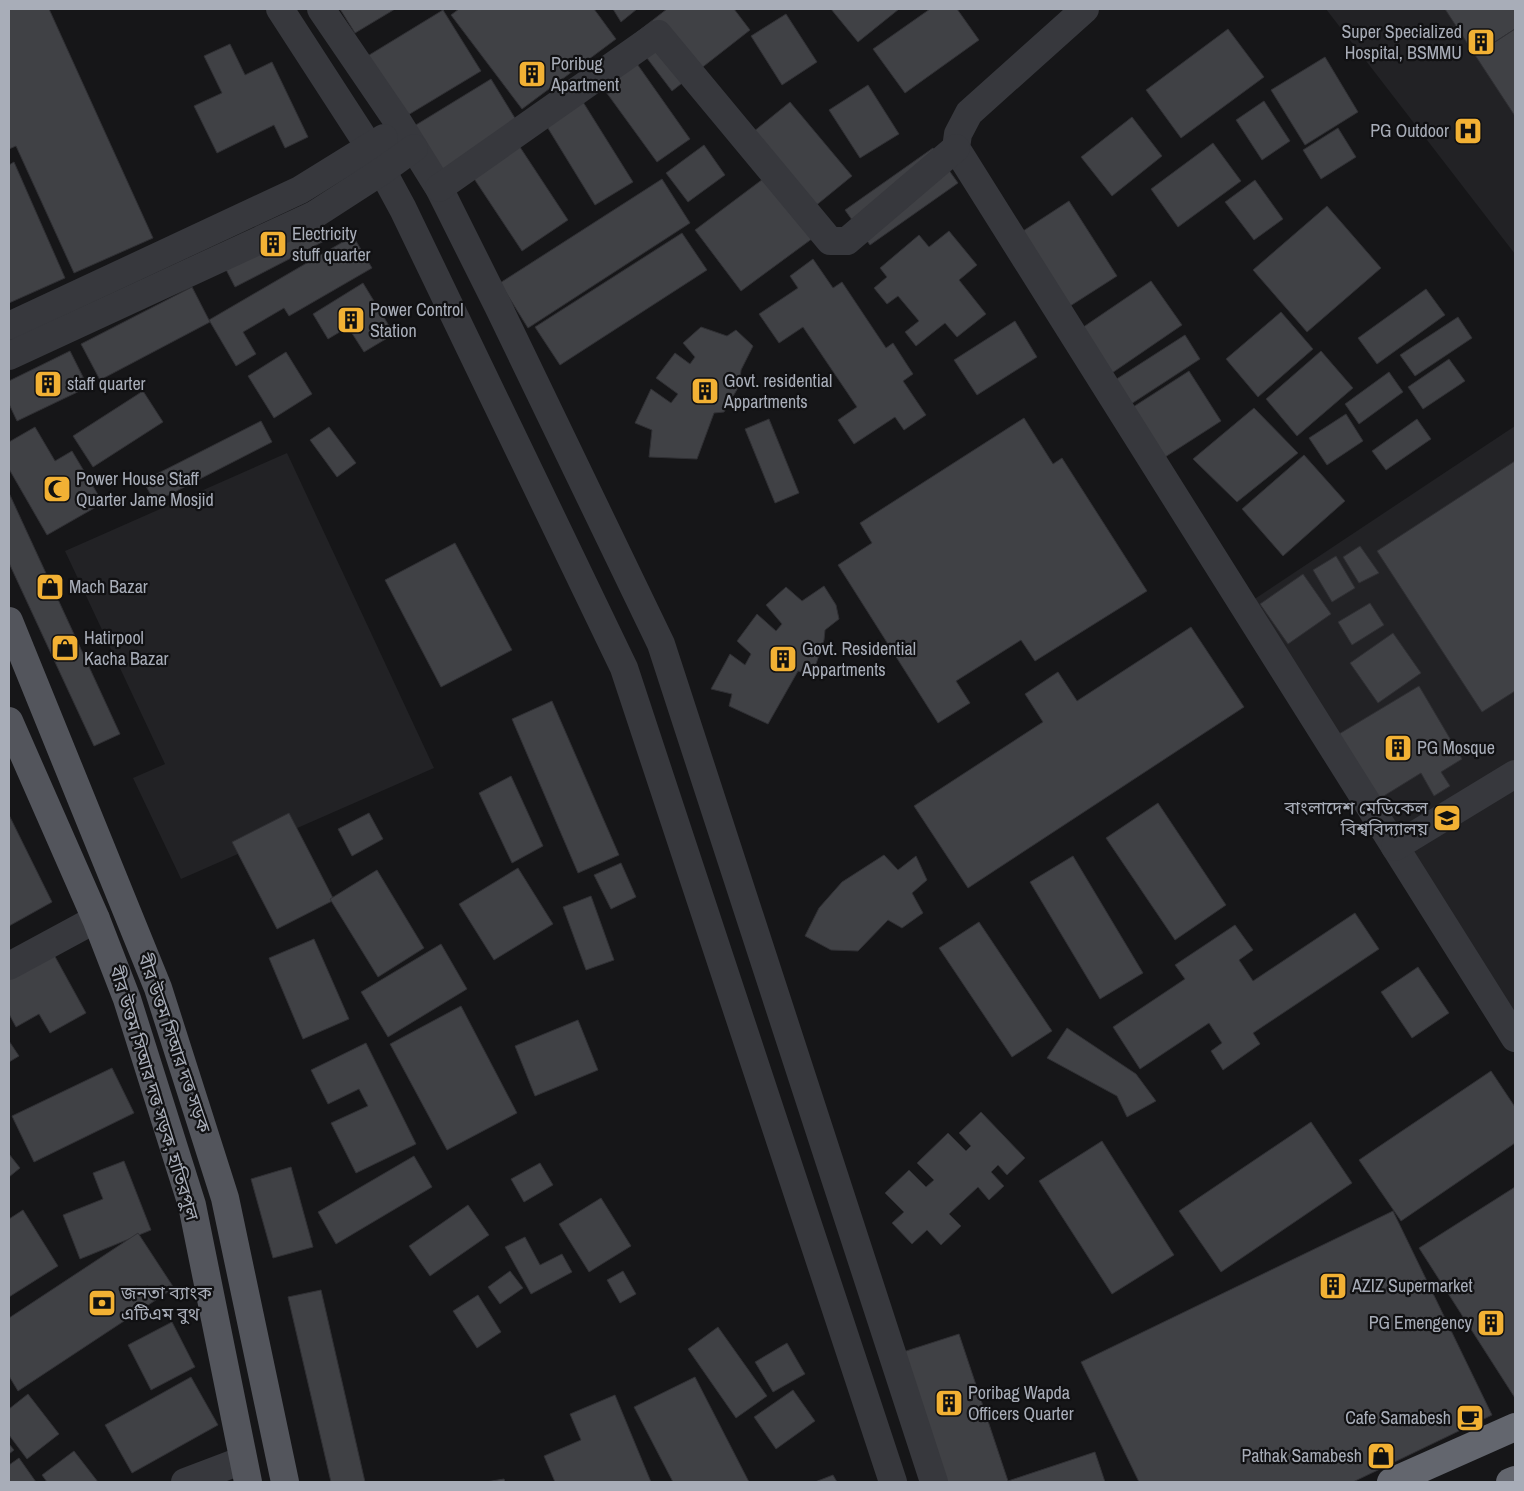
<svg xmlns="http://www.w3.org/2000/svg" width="1524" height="1491" viewBox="0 0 1524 1491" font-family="'Archivo Narrow','Noto Sans Bengali',sans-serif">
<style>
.built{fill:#222225}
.building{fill:#404145;stroke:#303034}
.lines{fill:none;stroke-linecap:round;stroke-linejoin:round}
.minor{stroke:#37383d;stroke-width:28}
.major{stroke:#53555c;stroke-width:28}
.highway{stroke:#63666e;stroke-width:28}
.labels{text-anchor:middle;stroke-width:4.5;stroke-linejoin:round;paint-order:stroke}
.poi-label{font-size:18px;fill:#a8adb8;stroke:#111113;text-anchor:start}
.street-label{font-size:18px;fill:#a8adb8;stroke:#111113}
</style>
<rect width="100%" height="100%" fill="#161618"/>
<g class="built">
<path d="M1326,9H1515V254Z"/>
<path d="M1515,426V1029L1244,606Z"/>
<path d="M287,453L434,768L181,879L133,778L165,764L65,551Z"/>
</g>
<g class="building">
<path d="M9,9H49L153,238L74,273L16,146L9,149Z"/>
<path d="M340,9H395L355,33Z"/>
<path d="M459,9H594L616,39L522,109L451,15Z"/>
<path d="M613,9H637L621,22Z"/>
<path d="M667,9H734L750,30L672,91L631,37Z"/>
<path d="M831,9H899L858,42Z"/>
<path d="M930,9H957L979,40L905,93L873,49Z"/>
<path d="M1445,9H1515V29L1475,55Z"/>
<path d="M443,10L481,71L403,118L366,57Z"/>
<path d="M786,14L817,62L782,85L751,36Z"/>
<path d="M1228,29L1264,77L1181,138L1146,90Z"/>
<path d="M1515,29V116L1475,55Z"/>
<path d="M230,44L245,75L272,62L308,137L285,148L274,125L217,153L194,106L222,93L204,56Z"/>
<path d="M1325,57L1358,112L1305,145L1271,90Z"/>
<path d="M635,61L690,139L657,162L601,85Z"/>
<path d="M491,79L521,128L441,177L411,128Z"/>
<path d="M868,85L899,134L860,158L829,110Z"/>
<path d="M1264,101L1290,141L1262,160L1236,120Z"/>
<path d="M583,102L633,182L595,205L546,125Z"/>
<path d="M790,102L852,176L814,207L753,132Z"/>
<path d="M1132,117L1162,156L1112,196L1081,157Z"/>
<path d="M1338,128L1356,157L1321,179L1303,150Z"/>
<path d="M514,138L568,220L522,251L467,168Z"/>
<path d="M1213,143L1241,181L1178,227L1151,189Z"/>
<path d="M704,145L725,175L688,202L666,173Z"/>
<path d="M933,148L958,183L870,245L845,210Z"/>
<path d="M14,162L65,278L9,303V165Z"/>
<path d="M767,176L813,238L741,291L695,230Z"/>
<path d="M662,179L690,223L528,328L500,283Z"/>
<path d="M1255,180L1283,219L1254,240L1225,202Z"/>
<path d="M1069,201L1117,276L1067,308L1020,233Z"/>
<path d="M310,202L328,239L235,287L216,250Z"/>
<path d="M1327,206L1381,268L1307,332L1253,270Z"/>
<path d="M949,231L977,265L959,280L986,314L957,337L945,323L916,346L905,332L919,321L898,296L887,304L874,288L887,277L880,268L919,235L929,247Z"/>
<path d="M682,233L707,270L560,365L535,327Z"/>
<path d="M353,236L372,268L289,316L284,308L243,332L256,354L236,366L209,320Z"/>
<path d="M813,259L833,288L842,282L886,348L893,343L913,374L903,381L926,415L904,430L895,417L854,444L838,420L857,407L803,327L779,343L759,314L798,288L790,276Z"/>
<path d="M1151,281L1182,325L1109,375L1079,330Z"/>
<path d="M363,283L394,334L364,352L348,327L328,339L313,314Z"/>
<path d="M192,287L210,322L100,380L81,344Z"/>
<path d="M1426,289L1445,315L1377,364L1358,338Z"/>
<path d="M1281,312L1313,349L1258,397L1226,359Z"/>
<path d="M1458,317L1472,338L1415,376L1400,355Z"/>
<path d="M1015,321L1037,357L977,395L954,360Z"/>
<path d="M701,327L727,336L736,330L753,346L741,370L739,386L724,412L714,413L697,459L649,457L652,430L635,423L651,389L671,403L678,394L656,378L675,353L690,364L695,357L683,343Z"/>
<path d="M1185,335L1200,359L1131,404L1115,380Z"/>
<path d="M70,351L88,387L17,421L9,404V381Z"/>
<path d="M1321,351L1353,388L1297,436L1266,399Z"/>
<path d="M286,352L312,394L274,418L248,376Z"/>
<path d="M1449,359L1465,381L1423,409L1408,387Z"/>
<path d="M1189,371L1221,421L1162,459L1130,409Z"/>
<path d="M1389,372L1403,392L1359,424L1345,404Z"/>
<path d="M143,391L163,422L93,467L73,436Z"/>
<path d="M1254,408L1298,453L1237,502L1193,459Z"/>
<path d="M1346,414L1363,441L1327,465L1309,438Z"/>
<path d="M1024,418L1053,464L1062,458L1147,591L1035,661L1021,640L956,681L970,703L938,723L838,565L872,543L860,523Z"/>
<path d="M769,419L799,493L775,503L745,429Z"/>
<path d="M1417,419L1431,439L1386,470L1372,451Z"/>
<path d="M261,421L272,442L155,502L143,481Z"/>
<path d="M35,427L55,461L72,451L103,503L47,535L9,469V442Z"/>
<path d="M329,427L356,463L337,477L310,440Z"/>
<path d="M1304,455L1345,501L1283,556L1242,509Z"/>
<path d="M1515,461V691L1482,712L1377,551Z"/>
<path d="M9,493L120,734L94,746L9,563Z"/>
<path d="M455,543L512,650L441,687L385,580Z"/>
<path d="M1360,546L1379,573L1359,583L1343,557Z"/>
<path d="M1336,556L1355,588L1332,602L1313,570Z"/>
<path d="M1303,574L1331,614L1288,644L1260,604Z"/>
<path d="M824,586L836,605L839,619L825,630L824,640L812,676L798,671L768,724L729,706L732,694L711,689L730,654L745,665L751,654L737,641L757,614L776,631L782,624L766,605L786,587L802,601Z"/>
<path d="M1370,603L1384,625L1352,645L1338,622Z"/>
<path d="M1191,627L1244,707L968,888L914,806L1043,722L1025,694L1058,672L1077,701Z"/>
<path d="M1393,633L1421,673L1378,703L1350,663Z"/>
<path d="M1419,686L1462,759L1441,772L1450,786L1434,796L1421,773L1374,802L1334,737Z"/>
<path d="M552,701L619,855L578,873L512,719Z"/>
<path d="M511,776L543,846L512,863L479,793Z"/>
<path d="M1158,803L1226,905L1175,940L1106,838Z"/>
<path d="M289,813L334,900L277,929L232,842Z"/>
<path d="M369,813L383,839L352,856L338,829Z"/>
<path d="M9,815L52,902L9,926Z"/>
<path d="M884,855L898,870L916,856L927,880L912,893L923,913L902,928L888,920L858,951L831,950L805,936L819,908L842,882Z"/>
<path d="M1073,856L1143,973L1100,999L1030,882Z"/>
<path d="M621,863L636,897L611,909L594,875Z"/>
<path d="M518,868L553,924L494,960L459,904Z"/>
<path d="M377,870L424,948L378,977L330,899Z"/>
<path d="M591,896L614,960L586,970L563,907Z"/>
<path d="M1355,913L1379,949L1253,1033L1260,1044L1223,1070L1211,1051L1222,1043L1209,1023L1140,1069L1113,1027L1185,979L1175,965L1235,925L1253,950L1239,960L1253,981Z"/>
<path d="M979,922L1052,1031L1012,1057L939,948Z"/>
<path d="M314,939L349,1019L303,1039L269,958Z"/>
<path d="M47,942L86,1013L50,1033L39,1014L16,1027L9,1014V964Z"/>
<path d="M441,944L467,989L388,1037L361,992Z"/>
<path d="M1418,967L1449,1013L1412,1038L1381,992Z"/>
<path d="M461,1006L517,1113L447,1150L390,1044Z"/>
<path d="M578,1020L598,1070L535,1096L515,1046Z"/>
<path d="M1067,1028L1136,1074L1156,1101L1127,1117L1117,1096L1047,1058Z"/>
<path d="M9,1041L19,1056L9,1062Z"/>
<path d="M366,1043L416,1144L356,1173L331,1123L368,1106L359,1089L328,1104L311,1070Z"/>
<path d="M112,1068L134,1113L34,1162L12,1116Z"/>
<path d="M1491,1071L1515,1107V1143L1401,1221L1359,1160Z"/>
<path d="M981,1112L1025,1158L1007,1175L998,1165L991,1172L1004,1186L989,1200L978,1187L949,1214L961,1226L941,1245L927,1230L912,1244L892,1223L904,1212L885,1193L909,1170L926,1187L934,1180L917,1163L948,1133L966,1151L971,1146L959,1133Z"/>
<path d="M1311,1122L1352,1183L1221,1272L1179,1211Z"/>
<path d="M1102,1141L1174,1255L1112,1294L1039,1181Z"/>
<path d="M9,1154L20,1168L9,1177Z"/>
<path d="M414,1156L432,1187L336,1244L318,1212Z"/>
<path d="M124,1161L151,1230L80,1259L63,1215L103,1199L93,1173Z"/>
<path d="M540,1163L553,1185L524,1202L511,1179Z"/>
<path d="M291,1167L313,1247L273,1258L251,1179Z"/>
<path d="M1515,1187V1398L1419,1248Z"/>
<path d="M601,1198L631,1246L589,1272L559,1224Z"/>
<path d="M468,1205L489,1235L430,1276L409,1246Z"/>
<path d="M23,1210L58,1266L9,1297V1219Z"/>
<path d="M1393,1211L1492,1415L1353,1482H1139L1081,1362Z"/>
<path d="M138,1233L174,1288L18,1391L9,1376V1318Z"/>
<path d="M525,1237L540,1265L562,1254L572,1272L531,1294L505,1247Z"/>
<path d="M510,1271L523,1288L500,1304L488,1287Z"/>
<path d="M623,1271L636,1294L620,1303L607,1280Z"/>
<path d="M321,1290L365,1482H331L288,1297Z"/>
<path d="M478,1295L501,1332L477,1348L453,1311Z"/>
<path d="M172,1322L195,1367L151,1390L128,1345Z"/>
<path d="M718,1327L767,1396L736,1418L688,1349Z"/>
<path d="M959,1334L1008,1481L1095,1452L1105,1482H943L900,1353Z"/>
<path d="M787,1343L805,1374L773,1392L755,1362Z"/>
<path d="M191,1377L218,1425L132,1473L105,1425Z"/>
<path d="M695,1377L749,1482H673L634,1407Z"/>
<path d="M793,1390L815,1421L776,1449L754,1417Z"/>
<path d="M28,1394L59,1434L27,1459L9,1435V1409Z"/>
<path d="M615,1395L651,1482H555L544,1456L581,1440L570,1414Z"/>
<path d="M9,1444L14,1450L9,1454Z"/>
<path d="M74,1451L98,1482H47L42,1475Z"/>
<path d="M19,1458L36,1482H9V1465Z"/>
<path d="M833,1475L837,1482H815Z"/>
<path d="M504,1479L505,1482H486Z"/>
</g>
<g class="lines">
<g class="minor">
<path d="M280,9L370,148L403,209L624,668L893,1482"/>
<path d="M321,9L398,122L439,188L498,306L661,644L934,1482"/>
<path d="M1085,9L969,113L958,134L956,148L1515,1038"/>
<path d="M439,188L658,34L830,241H847L956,148"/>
<path d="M9,326L300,190L384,138"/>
<path d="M9,356L314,215L382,171L414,148"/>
<path d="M1395,847L1515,774"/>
<path d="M9,966L96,919"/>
<path d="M185,1482L243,1460"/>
</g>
<g class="major">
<path d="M9,621L158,988L225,1198L285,1482"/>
<path d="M9,721L96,919L127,999L192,1205L248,1482"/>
</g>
<g class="highway">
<path d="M1391,1482L1515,1427"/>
<path d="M1510,1482L1515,1480"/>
</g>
</g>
<defs>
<symbol id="building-square" viewBox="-11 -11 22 22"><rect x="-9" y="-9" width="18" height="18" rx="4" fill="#f2b134" stroke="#111113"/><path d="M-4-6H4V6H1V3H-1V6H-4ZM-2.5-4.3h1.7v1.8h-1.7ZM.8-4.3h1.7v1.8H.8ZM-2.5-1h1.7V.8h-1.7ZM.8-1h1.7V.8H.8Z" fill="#111"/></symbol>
<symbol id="hospital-square" viewBox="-11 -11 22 22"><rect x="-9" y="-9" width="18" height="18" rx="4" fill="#f2b134" stroke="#111113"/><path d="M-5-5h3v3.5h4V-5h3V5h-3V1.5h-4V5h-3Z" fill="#111"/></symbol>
<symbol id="mosque-square" viewBox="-11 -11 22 22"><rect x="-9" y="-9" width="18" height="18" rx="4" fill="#f2b134" stroke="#111113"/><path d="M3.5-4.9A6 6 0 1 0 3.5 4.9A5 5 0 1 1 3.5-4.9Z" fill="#111"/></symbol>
<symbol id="shop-square" viewBox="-11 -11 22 22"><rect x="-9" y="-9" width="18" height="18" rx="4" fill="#f2b134" stroke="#111113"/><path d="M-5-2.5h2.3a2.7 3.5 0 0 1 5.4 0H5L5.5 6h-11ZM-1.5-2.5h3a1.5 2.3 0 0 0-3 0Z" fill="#111"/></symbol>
<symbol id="university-square" viewBox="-11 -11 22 22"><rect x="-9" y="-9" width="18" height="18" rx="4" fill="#f2b134" stroke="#111113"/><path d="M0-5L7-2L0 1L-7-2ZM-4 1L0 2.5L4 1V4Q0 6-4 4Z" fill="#111"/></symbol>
<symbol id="bank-square" viewBox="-11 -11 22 22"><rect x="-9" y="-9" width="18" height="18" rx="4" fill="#f2b134" stroke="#111113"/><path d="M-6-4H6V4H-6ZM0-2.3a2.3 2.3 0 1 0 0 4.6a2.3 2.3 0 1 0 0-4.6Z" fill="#111"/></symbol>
<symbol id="cafe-square" viewBox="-11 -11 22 22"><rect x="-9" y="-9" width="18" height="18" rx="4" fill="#f2b134" stroke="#111113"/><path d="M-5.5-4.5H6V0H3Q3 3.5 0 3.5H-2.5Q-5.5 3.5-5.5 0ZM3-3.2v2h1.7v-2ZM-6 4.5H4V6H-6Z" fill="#111"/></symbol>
</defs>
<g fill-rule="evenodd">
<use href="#building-square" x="1465" y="26" width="32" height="32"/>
<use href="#building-square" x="516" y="58" width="32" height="32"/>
<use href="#hospital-square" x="1452" y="115" width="32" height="32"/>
<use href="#building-square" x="257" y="228" width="32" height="32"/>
<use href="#building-square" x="335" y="304" width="32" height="32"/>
<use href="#building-square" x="32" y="368" width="32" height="32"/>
<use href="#building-square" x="689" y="375" width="32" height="32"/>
<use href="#mosque-square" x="41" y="473" width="32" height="32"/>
<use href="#shop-square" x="34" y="571" width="32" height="32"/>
<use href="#shop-square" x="49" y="632" width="32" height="32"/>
<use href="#building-square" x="767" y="643" width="32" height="32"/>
<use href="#building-square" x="1382" y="732" width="32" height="32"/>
<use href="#university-square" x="1431" y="802" width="32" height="32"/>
<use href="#building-square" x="1317" y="1270" width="32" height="32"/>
<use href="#bank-square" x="86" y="1287" width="32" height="32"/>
<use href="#building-square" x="1475" y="1307" width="32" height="32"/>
<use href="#building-square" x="933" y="1387" width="32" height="32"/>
<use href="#cafe-square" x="1454" y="1402" width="32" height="32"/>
<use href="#shop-square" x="1365" y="1440" width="32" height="32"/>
</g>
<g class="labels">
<g class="poi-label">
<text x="1462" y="38" text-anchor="end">Super Specialized<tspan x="1462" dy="21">Hospital, BSMMU</tspan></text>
<text x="551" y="70">Poribug<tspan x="551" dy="21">Apartment</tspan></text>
<text x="1449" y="137" text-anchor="end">PG Outdoor</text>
<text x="292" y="240">Electricity<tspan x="292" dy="21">stuff quarter</tspan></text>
<text x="370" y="316">Power Control<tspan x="370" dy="21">Station</tspan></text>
<text x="724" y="387">Govt. residential<tspan x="724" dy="21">Appartments</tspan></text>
<text x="67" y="390">staff quarter</text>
<text x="76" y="485">Power House Staff<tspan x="76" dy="21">Quarter Jame Mosjid</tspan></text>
<text x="69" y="593">Mach Bazar</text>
<text x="84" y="644">Hatirpool<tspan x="84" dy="21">Kacha Bazar</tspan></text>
<text x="802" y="655">Govt. Residential<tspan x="802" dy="21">Appartments</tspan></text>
<text x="1417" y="754">PG Mosque</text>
<text x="1428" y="814" text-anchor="end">বাংলাদেশ মেডিকেল<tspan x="1428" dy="21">বিশ্ববিদ্যালয়</tspan></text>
<text x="1352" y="1292">AZIZ Supermarket</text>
<text x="121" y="1299">জনতা ব্যাংক<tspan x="121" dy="21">এটিএম বুথ</tspan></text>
<text x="1472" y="1329" text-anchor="end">PG Emengency</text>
<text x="968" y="1399">Poribag Wapda<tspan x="968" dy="21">Officers Quarter</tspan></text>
<text x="1451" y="1424" text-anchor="end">Cafe Samabesh</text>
<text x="1362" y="1462" text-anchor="end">Pathak Samabesh</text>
</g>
<g class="street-label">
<text transform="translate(174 1043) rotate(71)" y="6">বীর উত্তম সিআর দত্ত সড়ক</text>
<text transform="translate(154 1093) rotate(73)" y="6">বীর উত্তম সিআর দত্ত সড়ক, হাতিরপুল</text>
</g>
</g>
<rect width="1524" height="1491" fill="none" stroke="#a8adb8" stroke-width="20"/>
</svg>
